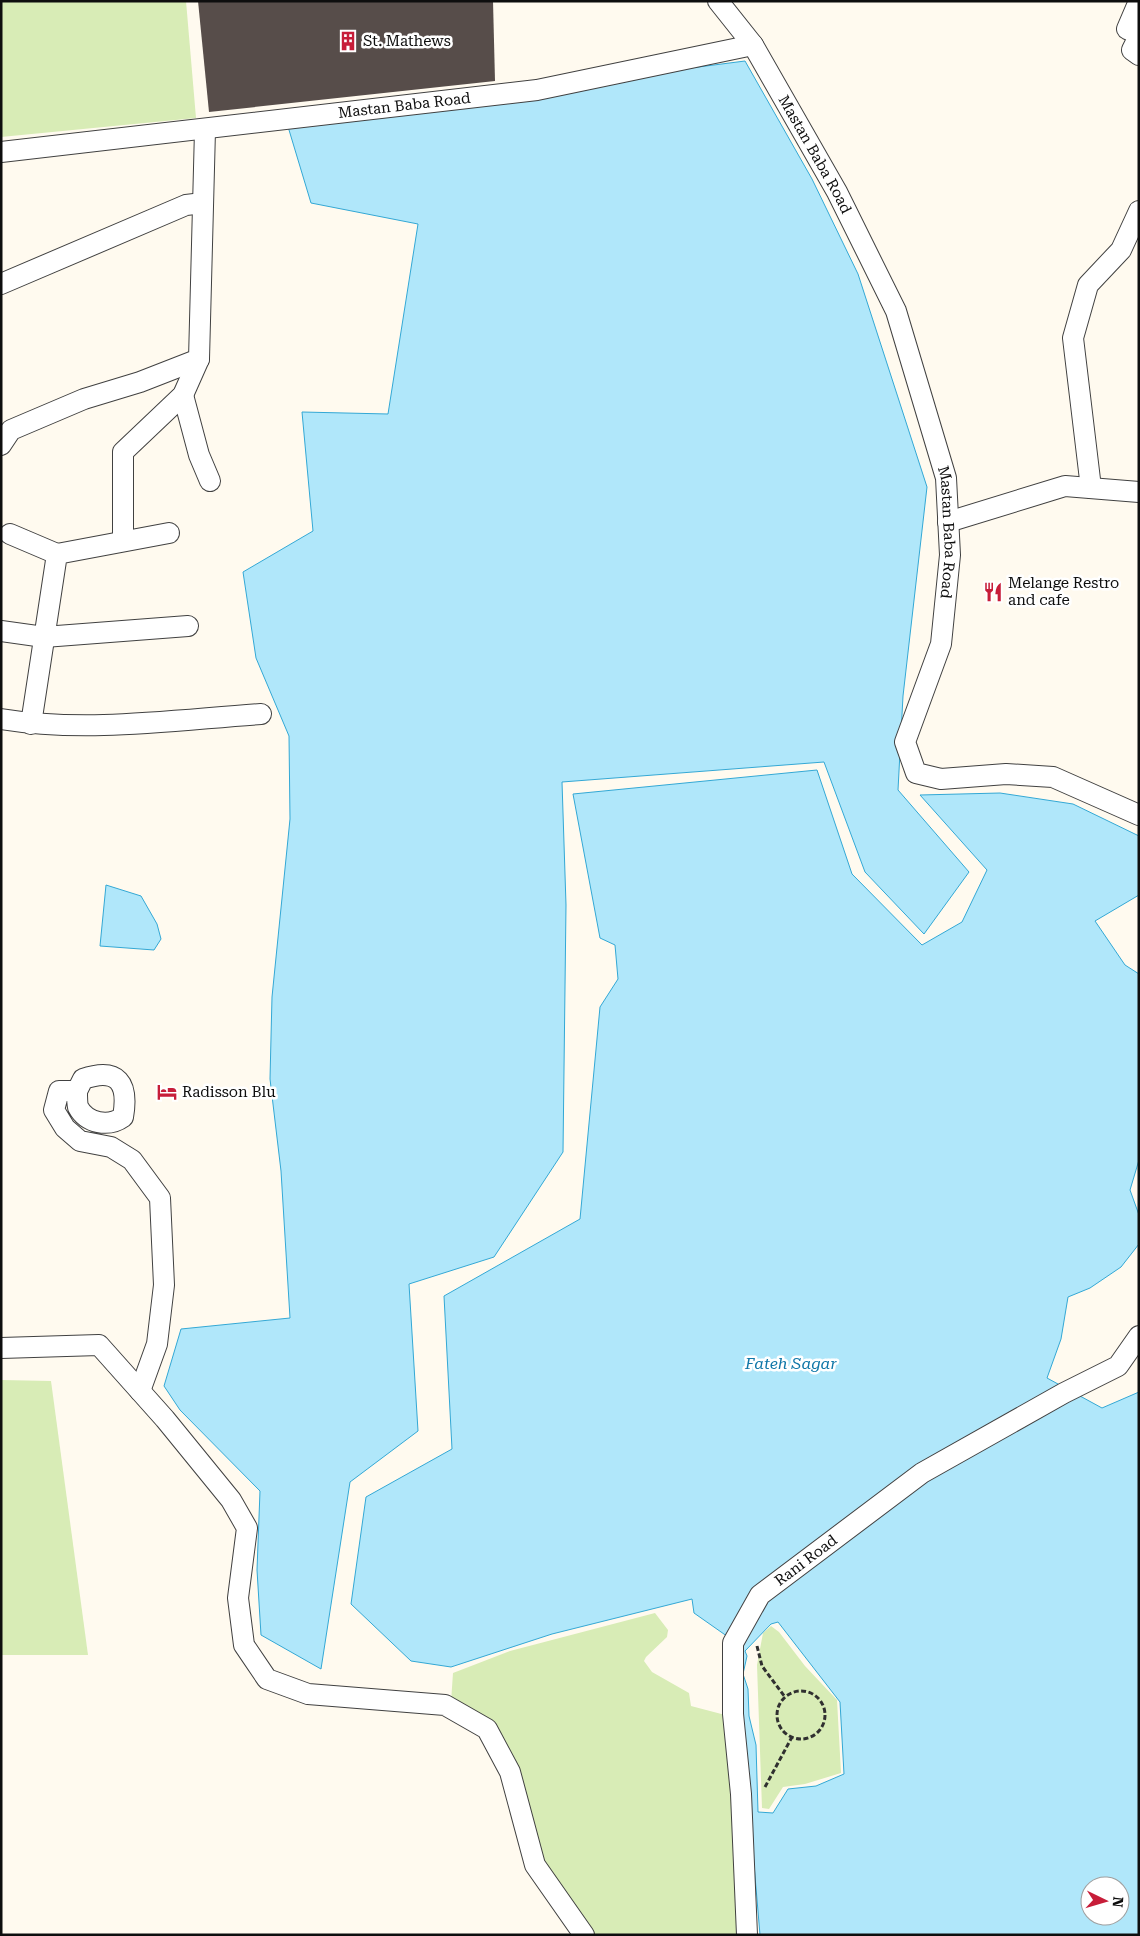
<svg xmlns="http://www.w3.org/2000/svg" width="1140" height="1936" viewBox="0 0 1140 1936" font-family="'Roboto Serif',serif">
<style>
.green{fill:#d8ecb6}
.water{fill:#b0e7fa;stroke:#33a8d5;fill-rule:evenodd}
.building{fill:#574d4a}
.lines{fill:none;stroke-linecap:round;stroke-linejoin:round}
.minor-casing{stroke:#414141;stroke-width:22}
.path{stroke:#303030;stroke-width:3;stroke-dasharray:5 2.5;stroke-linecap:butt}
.minor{stroke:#fff;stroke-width:20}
.labels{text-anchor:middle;stroke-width:5;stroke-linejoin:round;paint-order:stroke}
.poi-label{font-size:15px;fill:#0e0e0e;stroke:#fff;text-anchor:start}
.street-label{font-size:15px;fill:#0e0e0e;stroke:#fff}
.water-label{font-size:16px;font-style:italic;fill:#0f77a8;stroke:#fff}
</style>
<rect width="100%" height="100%" fill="#fffaef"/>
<g class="green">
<path d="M1,1H186L196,118L1,137Z"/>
<path d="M1,1380L51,1381L88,1655H1Z"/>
<path d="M655,1613L668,1630L667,1637L646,1657L644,1661L652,1672L689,1693L691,1706L729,1716L739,1935H594L541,1862L519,1777L451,1702L453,1673L510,1651Z"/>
<path d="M771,1626L779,1632L805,1666L837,1700L841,1773L805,1784L783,1787L769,1809L762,1808L757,1665L763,1633Z"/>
</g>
<g class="water">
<path d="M745,61L812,179L858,274L927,487L903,696L898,790L969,872L924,934L865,872L824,762L562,782L566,905L563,1152L494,1257L409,1284L418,1431L350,1482L321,1669L261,1635L257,1570L260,1491L180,1410L164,1386L181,1329L290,1318L281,1171L270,1079L272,997L290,819L289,736L256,658L243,572L313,531L302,412L388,414L418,224L311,203L286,120Z"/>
<path d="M817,770L852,874L922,945L962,922L987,870L920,795L1000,793L1073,804L1139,836V895L1095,921L1125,965L1139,974V1160L1130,1190L1139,1215V1244L1121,1267L1090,1288L1068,1297L1061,1339L1047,1378L1102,1408L1139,1392V1935H760L744,1746L741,1646L694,1613L692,1599L552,1634L451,1667L411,1661L351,1604L366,1497L452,1449L444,1296L580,1219L600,1007L618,979L615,945L600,938L573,794ZM778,1622L840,1702L844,1774L816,1786L788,1789L773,1813L758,1812L756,1745L749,1716L748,1689L743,1674L747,1656L745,1651L771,1624ZM1090,1886H1120V1916H1090Z"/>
<path d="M106,885L141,896L157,924L161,939L154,950L100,946Z"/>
</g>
<path class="building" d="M198,1H493L495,81L209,112Z"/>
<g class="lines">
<defs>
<g id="minor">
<path d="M718,1L753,45"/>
<path d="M1139,1L1127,29L1139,34"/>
<path d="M1139,36L1132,50L1139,55"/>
<path id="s1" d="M1,152L537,90L753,45L837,192L896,311L946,478L950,555L941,644L905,742L916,773L941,779L1006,774L1053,777L1139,815"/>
<path d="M1,284L186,205L203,203"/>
<path d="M183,395L199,455L210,481"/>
<path d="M1,445L11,430L84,399L140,382L199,359L205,130"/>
<path d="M1091,488L1073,338L1088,285L1121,250L1139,211"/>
<path d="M948,522L1065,486L1139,492"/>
<path d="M10,534L57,554"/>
<path d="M123,541V452L183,395L199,359"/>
<path d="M1,631L44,637L188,626"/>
<path d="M1,719C87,733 174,720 261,714"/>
<path d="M31,724L57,554L169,533"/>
<path d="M77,1091C77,1096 77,1103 78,1107C87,1124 109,1127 123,1117C129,1083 118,1067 83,1079L77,1091H59L54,1110L65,1128L80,1141L111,1147L132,1160L160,1198L164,1285L157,1344L140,1391"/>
<path d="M1,1348L99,1345L165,1419L231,1500L247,1528L238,1598L244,1645L267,1679L308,1694L445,1705L487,1729L510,1772L535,1865L584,1935"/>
<path id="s2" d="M747,1935L741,1794L733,1714V1643L760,1595L922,1473L1064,1393L1118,1366L1139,1336"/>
</g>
</defs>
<use href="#minor" class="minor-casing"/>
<g class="path">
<path d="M757,1646L762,1666L785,1697"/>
<circle cx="801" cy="1715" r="24"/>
<path d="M765,1787L792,1737"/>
</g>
<use href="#minor" class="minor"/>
</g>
<defs>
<symbol id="building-bare" viewBox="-9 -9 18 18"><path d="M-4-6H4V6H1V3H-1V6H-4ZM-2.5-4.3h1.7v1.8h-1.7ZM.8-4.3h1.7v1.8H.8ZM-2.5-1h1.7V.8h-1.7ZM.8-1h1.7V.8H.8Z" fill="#c71d39" stroke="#fff" stroke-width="2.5" paint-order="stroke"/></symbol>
<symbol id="restaurant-bare" viewBox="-9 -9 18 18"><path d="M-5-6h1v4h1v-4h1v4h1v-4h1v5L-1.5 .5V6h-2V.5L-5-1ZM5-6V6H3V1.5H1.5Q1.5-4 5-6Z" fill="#c71d39" stroke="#fff" stroke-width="2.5" paint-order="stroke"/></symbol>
<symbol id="hotel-bare" viewBox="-9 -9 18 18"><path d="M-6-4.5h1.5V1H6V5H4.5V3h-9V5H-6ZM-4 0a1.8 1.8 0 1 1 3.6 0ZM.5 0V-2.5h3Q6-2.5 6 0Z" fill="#c71d39" stroke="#fff" stroke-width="2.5" paint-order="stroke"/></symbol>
</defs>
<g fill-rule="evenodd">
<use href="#building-bare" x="334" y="27" width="28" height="28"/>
<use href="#restaurant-bare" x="979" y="578" width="28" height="28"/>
<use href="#hotel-bare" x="153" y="1078" width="28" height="28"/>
</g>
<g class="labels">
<g class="poi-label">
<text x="363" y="46">St. Mathews</text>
<text x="1008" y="588">Melange Restro<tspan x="1008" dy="17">and cafe</tspan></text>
<text x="182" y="1097">Radisson Blu</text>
</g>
<g class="street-label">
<text dy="5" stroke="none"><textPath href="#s1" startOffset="406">Mastan Baba Road</textPath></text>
<text dy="5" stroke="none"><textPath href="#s1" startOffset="886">Mastan Baba Road</textPath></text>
<text dy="5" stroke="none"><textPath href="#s1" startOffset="1291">Mastan Baba Road</textPath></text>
<text dy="5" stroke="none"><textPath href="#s2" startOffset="405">Rani Road</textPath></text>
</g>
<g class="water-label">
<text x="791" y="1369">Fateh Sagar</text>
</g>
</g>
<rect width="1140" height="1936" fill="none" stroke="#0e0e0e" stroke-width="5"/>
<g transform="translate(1105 1901) rotate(95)"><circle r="24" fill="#ffffff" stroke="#9f9f9f"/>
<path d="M0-4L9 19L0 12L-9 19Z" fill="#c71d39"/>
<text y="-8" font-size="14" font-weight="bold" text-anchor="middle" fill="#0e0e0e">N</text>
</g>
</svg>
